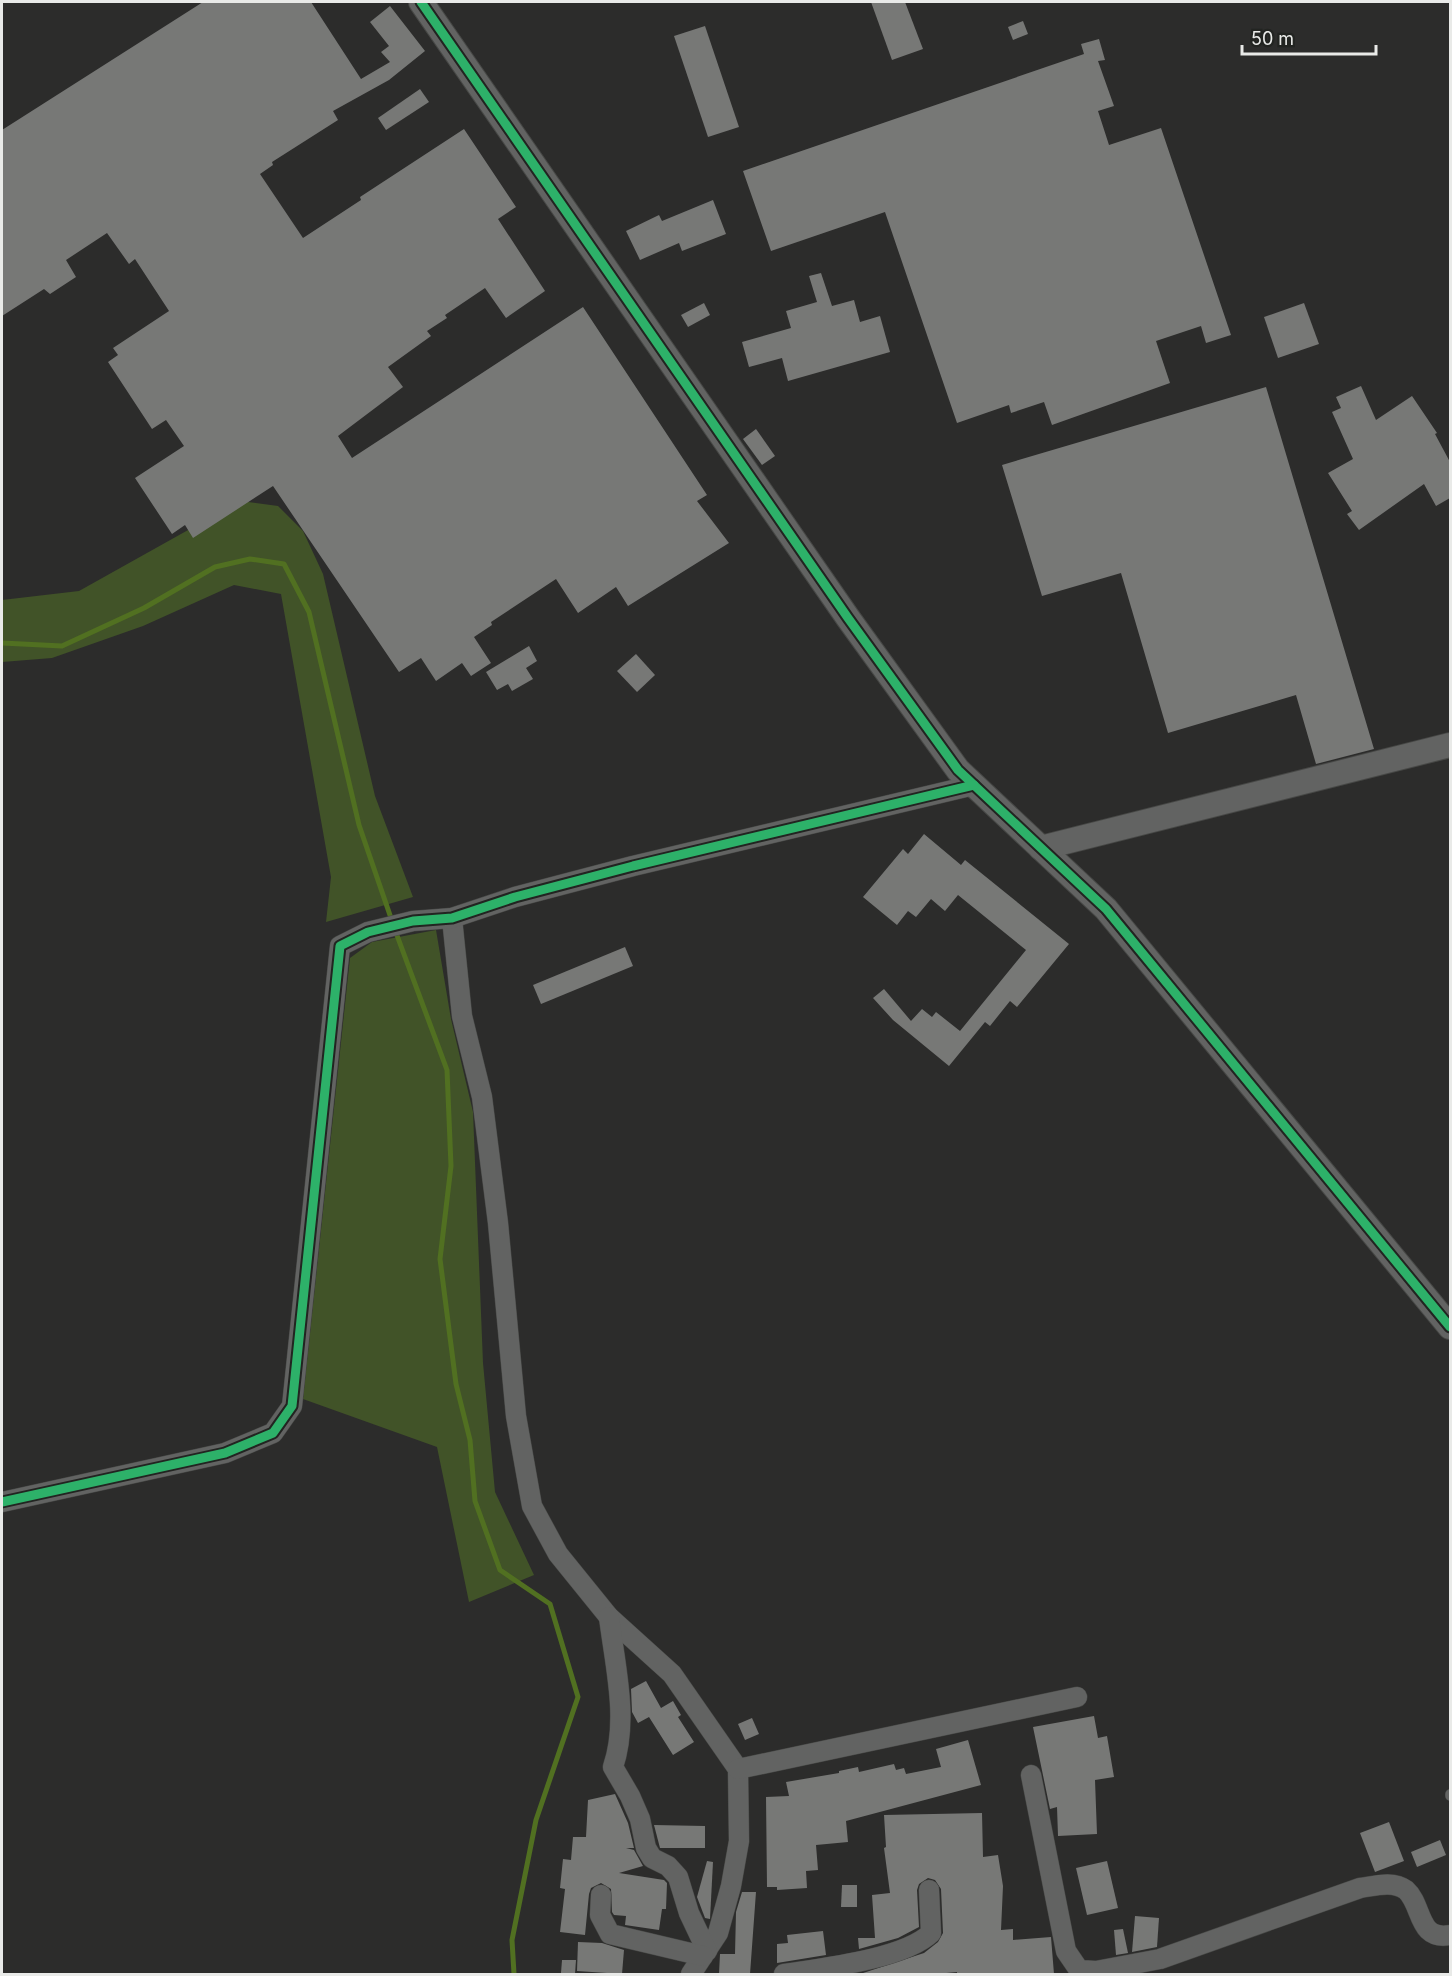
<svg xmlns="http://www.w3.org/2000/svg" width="1452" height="1976" viewBox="0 0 1452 1976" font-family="Inter,sans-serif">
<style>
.green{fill:#415328}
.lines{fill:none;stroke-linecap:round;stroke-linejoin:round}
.stream{stroke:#517021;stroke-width:5}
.building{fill:#777876}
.service-casing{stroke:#474846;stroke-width:10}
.minor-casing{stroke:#474846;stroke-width:21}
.tertiary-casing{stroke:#474846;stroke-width:26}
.service{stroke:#626362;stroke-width:9}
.minor{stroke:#626362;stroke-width:20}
.tertiary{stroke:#626362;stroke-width:24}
.cycleway-casing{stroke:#222421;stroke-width:13}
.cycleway{stroke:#2db169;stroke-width:9}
</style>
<rect width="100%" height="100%" fill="#2c2c2b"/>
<g class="green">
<path d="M240,501L278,506L303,531L323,574L375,796L413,897L326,922L331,877L281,594L234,585L143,626L52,658L2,662V600L79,591Z"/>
<path d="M436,930L451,1019L473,1112L483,1363L495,1492L534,1575L469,1602L437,1447L303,1399L350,958L372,942Z"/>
</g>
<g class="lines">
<g class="stream">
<path d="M2,643L62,646L144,608L215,567L250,559L284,564L309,612L359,825L392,921"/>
<path d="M395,930L447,1070L451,1166L440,1259L456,1384L470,1440L475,1501L500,1570L550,1604L578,1697L536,1820L512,1940L514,1974"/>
</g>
</g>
<g class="building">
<path d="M203,2H311L361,79L390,62L381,52L389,46L370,22L390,6L425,51L389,80L333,111L338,120L272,162L273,165L260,174L303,238L361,200L360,197L464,129L516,207L498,219L545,291L506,318L485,288L445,315L447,318L427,331L431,336L388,367L403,387L338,436L352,458L583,307L707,495L697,501L729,543L628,606L616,587L578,613L556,579L491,622L492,625L474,637L491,663L471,676L462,663L436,681L421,658L399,672L273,486L193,538L185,525L172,534L135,478L184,446L166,420L152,429L108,362L118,355L113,348L169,311L135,259L129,264L107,233L66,260L76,277L50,294L44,289L2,316V130Z"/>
<path d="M871,2H905L923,49L892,60Z"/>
<path d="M1023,21L1028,34L1013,40L1008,27Z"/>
<path d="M705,26L739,127L708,137L674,36Z"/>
<path d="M1099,39L1105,60L1098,61L1114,106L1098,111L1109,145L1161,128L1231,335L1206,343L1201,326L1156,341L1170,383L1052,425L1044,402L1011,413L1009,405L957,423L885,212L771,251L743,171L1084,54L1081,44Z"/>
<path d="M420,89L429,102L386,130L378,118Z"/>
<path d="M713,200L726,234L682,251L679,243L640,260L626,231L659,215L662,221Z"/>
<path d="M821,273L832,306L854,300L860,322L880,316L890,352L788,381L782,358L749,367L742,342L791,328L786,311L817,302L809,276Z"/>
<path d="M704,303L710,315L688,327L681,315Z"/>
<path d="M1304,303L1319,344L1278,358L1264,317Z"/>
<path d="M1361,386L1376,420L1412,396L1437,433L1435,434L1450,462V498L1436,506L1424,484L1359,530L1347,514L1352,511L1328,473L1353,459L1332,412L1341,408L1336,397Z"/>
<path d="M1266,387L1374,749L1316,764L1296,695L1168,733L1121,573L1042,596L1002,465Z"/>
<path d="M756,429L775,456L762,465L743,439Z"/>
<path d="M529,646L537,661L526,668L533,679L512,691L508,684L497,690L486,672Z"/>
<path d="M636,654L655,675L637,692L617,671Z"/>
<path d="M924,834L961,865L965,860L1069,944L1017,1007L1010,1001L990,1026L985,1022L949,1066L893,1020L873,998L884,989L911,1021L922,1009L932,1017L936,1012L960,1031L1026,950L958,895L945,911L931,899L916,917L908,911L897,925L863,897L903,849L908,854Z"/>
<path d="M625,947L633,966L541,1004L533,985Z"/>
<path d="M646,1681L661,1708L673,1701L681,1715L678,1717L694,1742L673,1755L649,1717L638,1723L632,1712L631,1689Z"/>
<path d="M1094,1716L1098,1738L1107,1736L1114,1777L1095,1780L1097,1834L1058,1836L1057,1807L1050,1809L1033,1727Z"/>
<path d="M752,1718L759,1734L745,1740L738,1724Z"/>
<path d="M968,1740L981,1785L846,1821L848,1842L816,1845L818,1870L806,1871L807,1888L777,1890V1887H767L766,1797L789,1796L786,1782L839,1773V1771L858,1767L859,1772L894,1764L896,1770L904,1768L906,1774L941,1767L936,1749Z"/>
<path d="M615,1794L628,1823L634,1848H626L634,1850L643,1866L619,1873L664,1880L667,1883L666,1909H662L659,1930L625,1925L626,1916L614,1915L612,1912L611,1889L601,1883L591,1888L589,1894L585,1935L560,1932L565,1889L560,1888L563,1859L571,1860L573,1837H586L588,1800Z"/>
<path d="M982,1813L983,1857L998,1855L1003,1886L1001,1930L1013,1929V1940L1051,1937L1054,1974H957V1972L936,1974H860L924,1953L938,1942L943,1933L941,1889L935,1880L928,1878L919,1884L917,1890L919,1927L898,1938L859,1949L858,1938H875L872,1895L890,1893L884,1848L886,1847L884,1815Z"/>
<path d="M1389,1822L1404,1861L1375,1872L1360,1833Z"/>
<path d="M654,1825L705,1826V1848H660Z"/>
<path d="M1440,1840L1446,1855L1417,1867L1411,1852Z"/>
<path d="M707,1861L713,1862L710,1919L705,1918L697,1897Z"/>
<path d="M1107,1861L1118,1908L1087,1915L1076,1868Z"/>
<path d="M842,1885H857V1907H841Z"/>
<path d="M742,1892H756L750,1974H719L720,1954H735L736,1912Z"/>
<path d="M1135,1916L1159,1918L1157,1947L1132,1952Z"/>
<path d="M1123,1929L1128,1953L1116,1955L1114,1930Z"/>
<path d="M823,1931L826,1955L777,1963V1944L788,1943L787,1935Z"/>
<path d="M578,1942L602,1943L624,1950L622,1974L577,1971Z"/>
<path d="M562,1960H576L575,1974L561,1973Z"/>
</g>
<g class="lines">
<defs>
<path id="service" d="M1450,1796V1794"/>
<g id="minor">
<path d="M452,918L462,1016L482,1097L498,1223L516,1416L532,1506L558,1554L609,1617L672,1674L738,1769L739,1841L731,1886L718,1933L691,1974"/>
<path d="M2,1502L225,1453L273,1433L292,1406L340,946L368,932L413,921L452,918L515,897L633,866L974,785"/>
<path d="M609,1617C615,1666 629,1720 613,1767L630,1796L640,1819L646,1848L652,1858L668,1866L678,1877L689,1913L707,1951"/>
<path d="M738,1769L1077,1697"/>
<path d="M1031,1775L1066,1951L1079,1970L1096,1971L1160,1959L1360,1888C1374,1886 1393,1880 1406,1890C1423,1905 1417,1941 1450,1935"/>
<path d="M601,1895L600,1915L610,1934L703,1956"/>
<path d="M784,1974C823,1968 904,1959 931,1933L929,1890"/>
</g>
<g id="tertiary">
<path d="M421,2L848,618L958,770L1106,909L1450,1327"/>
<path d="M1041,848L1450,745"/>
</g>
</defs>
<use href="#service" class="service-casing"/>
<use href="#minor" class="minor-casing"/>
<use href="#tertiary" class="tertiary-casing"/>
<use href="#service" class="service"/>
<use href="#minor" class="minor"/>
<use href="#tertiary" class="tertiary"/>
<defs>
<g id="cycleway">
<path d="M421,2L848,618L958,770L1106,909L1450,1327"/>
<path d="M2,1502L225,1453L273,1433L292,1406L340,946L368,932L413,921L452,918L515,897L633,866L974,785"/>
</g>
</defs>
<use href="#cycleway" class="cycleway-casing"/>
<use href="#cycleway" class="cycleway"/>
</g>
<rect width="1452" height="1976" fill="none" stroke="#e9eae8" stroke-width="6"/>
<path d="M1242 45v9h134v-9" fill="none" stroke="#e9eae8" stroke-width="3"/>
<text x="1251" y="45" font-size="18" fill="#e9eae8" stroke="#222421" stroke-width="4.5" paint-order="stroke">50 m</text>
</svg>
